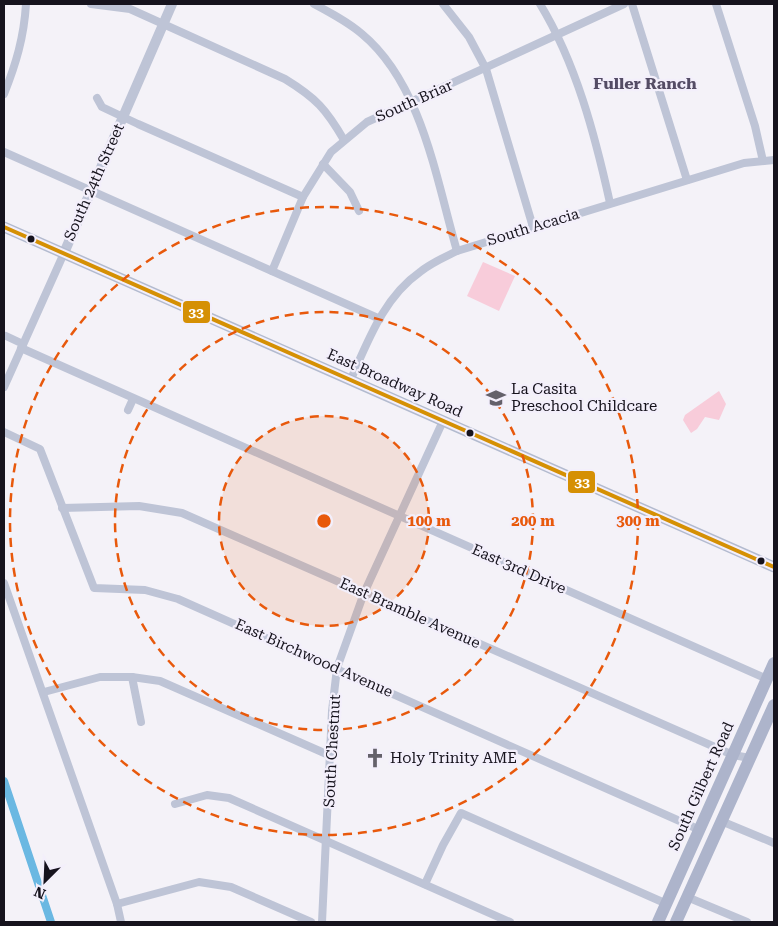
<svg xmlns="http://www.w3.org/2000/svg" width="778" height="926" viewBox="0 0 778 926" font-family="'Roboto Serif',serif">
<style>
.green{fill:#f8ccda}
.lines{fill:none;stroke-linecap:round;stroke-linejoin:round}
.canal{stroke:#6ab8e2;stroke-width:8}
.minor{stroke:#bec4d6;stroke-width:8}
.tertiary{stroke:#bec4d6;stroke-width:10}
.secondary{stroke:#b3bbcf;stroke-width:11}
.primary{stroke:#adb4cb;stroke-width:12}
.bus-1-casing{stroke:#f3effb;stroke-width:8}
.bus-1{stroke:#d59004;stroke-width:4}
.ring{fill:none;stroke:#e8590c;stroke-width:2.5;stroke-dasharray:9 6}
.bus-dot{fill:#16131d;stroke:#f3effb;stroke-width:2}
.labels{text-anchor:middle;stroke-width:4.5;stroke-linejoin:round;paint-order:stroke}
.street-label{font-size:15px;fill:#16131d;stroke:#f3effb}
.poi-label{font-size:15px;fill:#16131d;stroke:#f3effb;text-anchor:start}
.neighbourhood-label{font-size:16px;font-weight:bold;fill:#544c65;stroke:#f3effb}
.centre{fill:#e8590c;stroke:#f3effb;stroke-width:2.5}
.ring-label{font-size:15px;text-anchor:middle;font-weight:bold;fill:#e8590c;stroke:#f3effb;stroke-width:4.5;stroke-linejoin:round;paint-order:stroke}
.line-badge{stroke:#f3effb;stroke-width:2}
.badge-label{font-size:14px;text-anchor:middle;font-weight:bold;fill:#fff}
</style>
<rect width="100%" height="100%" fill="#f4f2f8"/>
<g class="green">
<path d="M483,262L515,276L499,311L467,296Z"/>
<path d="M719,391L726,404L719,420L705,417L697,429L691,433L683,420L685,415Z"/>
</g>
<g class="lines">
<path class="canal" d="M4,781L51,922"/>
<g class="minor">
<path d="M91,4L130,9L285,79C316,98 326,109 344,140"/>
<path d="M314,4C331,13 348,22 362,34C422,84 436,179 457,251"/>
<path d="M443,4L469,37L486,69L533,227"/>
<path d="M540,4C576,63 595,135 610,203"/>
<path d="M632,4L687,180"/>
<path d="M716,4L755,126L763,161"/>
<path d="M4,94C16,64 24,37 26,4"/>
<path d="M97,98L102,107L138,124L303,197"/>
<path d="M4,152L380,319"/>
<path d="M323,164L350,192L359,211"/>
<path d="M272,271L303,197L331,152L367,122L624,4"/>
<path d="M6,336L23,344"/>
<path d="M21,348L767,679"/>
<path d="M351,379C368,341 384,297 420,272C431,263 445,257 457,251L744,163L774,160"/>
<path d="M4,387L64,253"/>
<path d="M128,410L133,399"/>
<path d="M4,432L40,449L94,588L145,590L178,599L700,830"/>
<path d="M62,508L139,506L182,513L733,755L750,758"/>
<path d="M4,583L117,904L121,922"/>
<path d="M132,677L141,722"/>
<path d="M44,692L100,677H132L160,681L331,756"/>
<path d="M175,804L207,795L229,798L510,922"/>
<path d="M721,821L774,843"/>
<path d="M425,884L443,845L461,813L667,904"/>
<path d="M687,897L747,922"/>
<path d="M117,904L199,882L231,887L311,922"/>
<path d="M322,922L332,711L337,668L364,593L443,421"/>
</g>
<path class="tertiary" d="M64,253L172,4"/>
<path class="secondary" d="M4,227L774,567"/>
<g class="primary">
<path d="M658,922L774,663"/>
<path d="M676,922L774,705"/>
</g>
<defs>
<path id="bus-1" d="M4,227L774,567"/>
</defs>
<use href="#bus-1" class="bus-1-casing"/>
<use href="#bus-1" class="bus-1"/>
</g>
<circle cx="324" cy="521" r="105" fill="#e8590c" fill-opacity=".12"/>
<g class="ring">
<circle cx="324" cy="521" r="105"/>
<circle cx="324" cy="521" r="209"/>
<circle cx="324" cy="521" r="314"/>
</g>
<defs>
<symbol id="school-bare" viewBox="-9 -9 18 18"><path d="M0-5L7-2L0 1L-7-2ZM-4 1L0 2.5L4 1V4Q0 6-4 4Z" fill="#64616a" stroke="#f3effb" stroke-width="2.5" paint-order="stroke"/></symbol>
<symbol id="church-bare" viewBox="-9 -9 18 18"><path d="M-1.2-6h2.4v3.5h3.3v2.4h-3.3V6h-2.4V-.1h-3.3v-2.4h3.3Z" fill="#64616a" stroke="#f3effb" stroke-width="2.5" paint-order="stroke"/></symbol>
</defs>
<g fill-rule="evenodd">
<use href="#school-bare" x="482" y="384" width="28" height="28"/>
<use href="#church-bare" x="361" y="744" width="28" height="28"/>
</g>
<g class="bus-dot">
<circle cx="31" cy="239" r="4.5"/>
<circle cx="470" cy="433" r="4.5"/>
<circle cx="761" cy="561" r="4.5"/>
</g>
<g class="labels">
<g class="street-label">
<text transform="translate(414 101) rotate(-24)" y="5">South Briar</text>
<text transform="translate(94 182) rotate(-66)" y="5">South 24th Street</text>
<text transform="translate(533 227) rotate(-17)" y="5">South Acacia</text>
<text transform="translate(395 383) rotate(24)" y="5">East Broadway Road</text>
<text transform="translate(519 569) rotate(24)" y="5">East 3rd Drive</text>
<text transform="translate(410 613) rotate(24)" y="5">East Bramble Avenue</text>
<text transform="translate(314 658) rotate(24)" y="5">East Birchwood Avenue</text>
<text transform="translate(332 751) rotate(-87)" y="5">South Chestnut</text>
<text transform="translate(701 786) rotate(-66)" y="5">South Gilbert Road</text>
</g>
<g class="poi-label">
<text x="511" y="394">La Casita<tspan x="511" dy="17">Preschool Childcare</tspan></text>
<text x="390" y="763">Holy Trinity AME</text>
</g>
<g class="neighbourhood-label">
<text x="645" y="89">Fuller Ranch</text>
</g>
</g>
<circle cx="324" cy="521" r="8" class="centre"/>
<g class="ring-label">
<text x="429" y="526">100 m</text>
<text x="533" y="526">200 m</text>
<text x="638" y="526">300 m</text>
</g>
<g class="line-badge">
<rect x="182" y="300" width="29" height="24" rx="5" fill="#d59004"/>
<rect x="567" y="470" width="29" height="24" rx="5" fill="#d59004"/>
</g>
<g class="badge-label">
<text x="196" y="317">33</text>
<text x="582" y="487">33</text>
</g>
<rect width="778" height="926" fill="none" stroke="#16131d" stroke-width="10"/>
<g transform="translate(45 881) rotate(204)" stroke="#f3effb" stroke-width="4" paint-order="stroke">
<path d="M0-4L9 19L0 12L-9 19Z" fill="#16131d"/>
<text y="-8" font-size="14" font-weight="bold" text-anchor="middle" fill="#16131d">N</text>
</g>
</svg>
